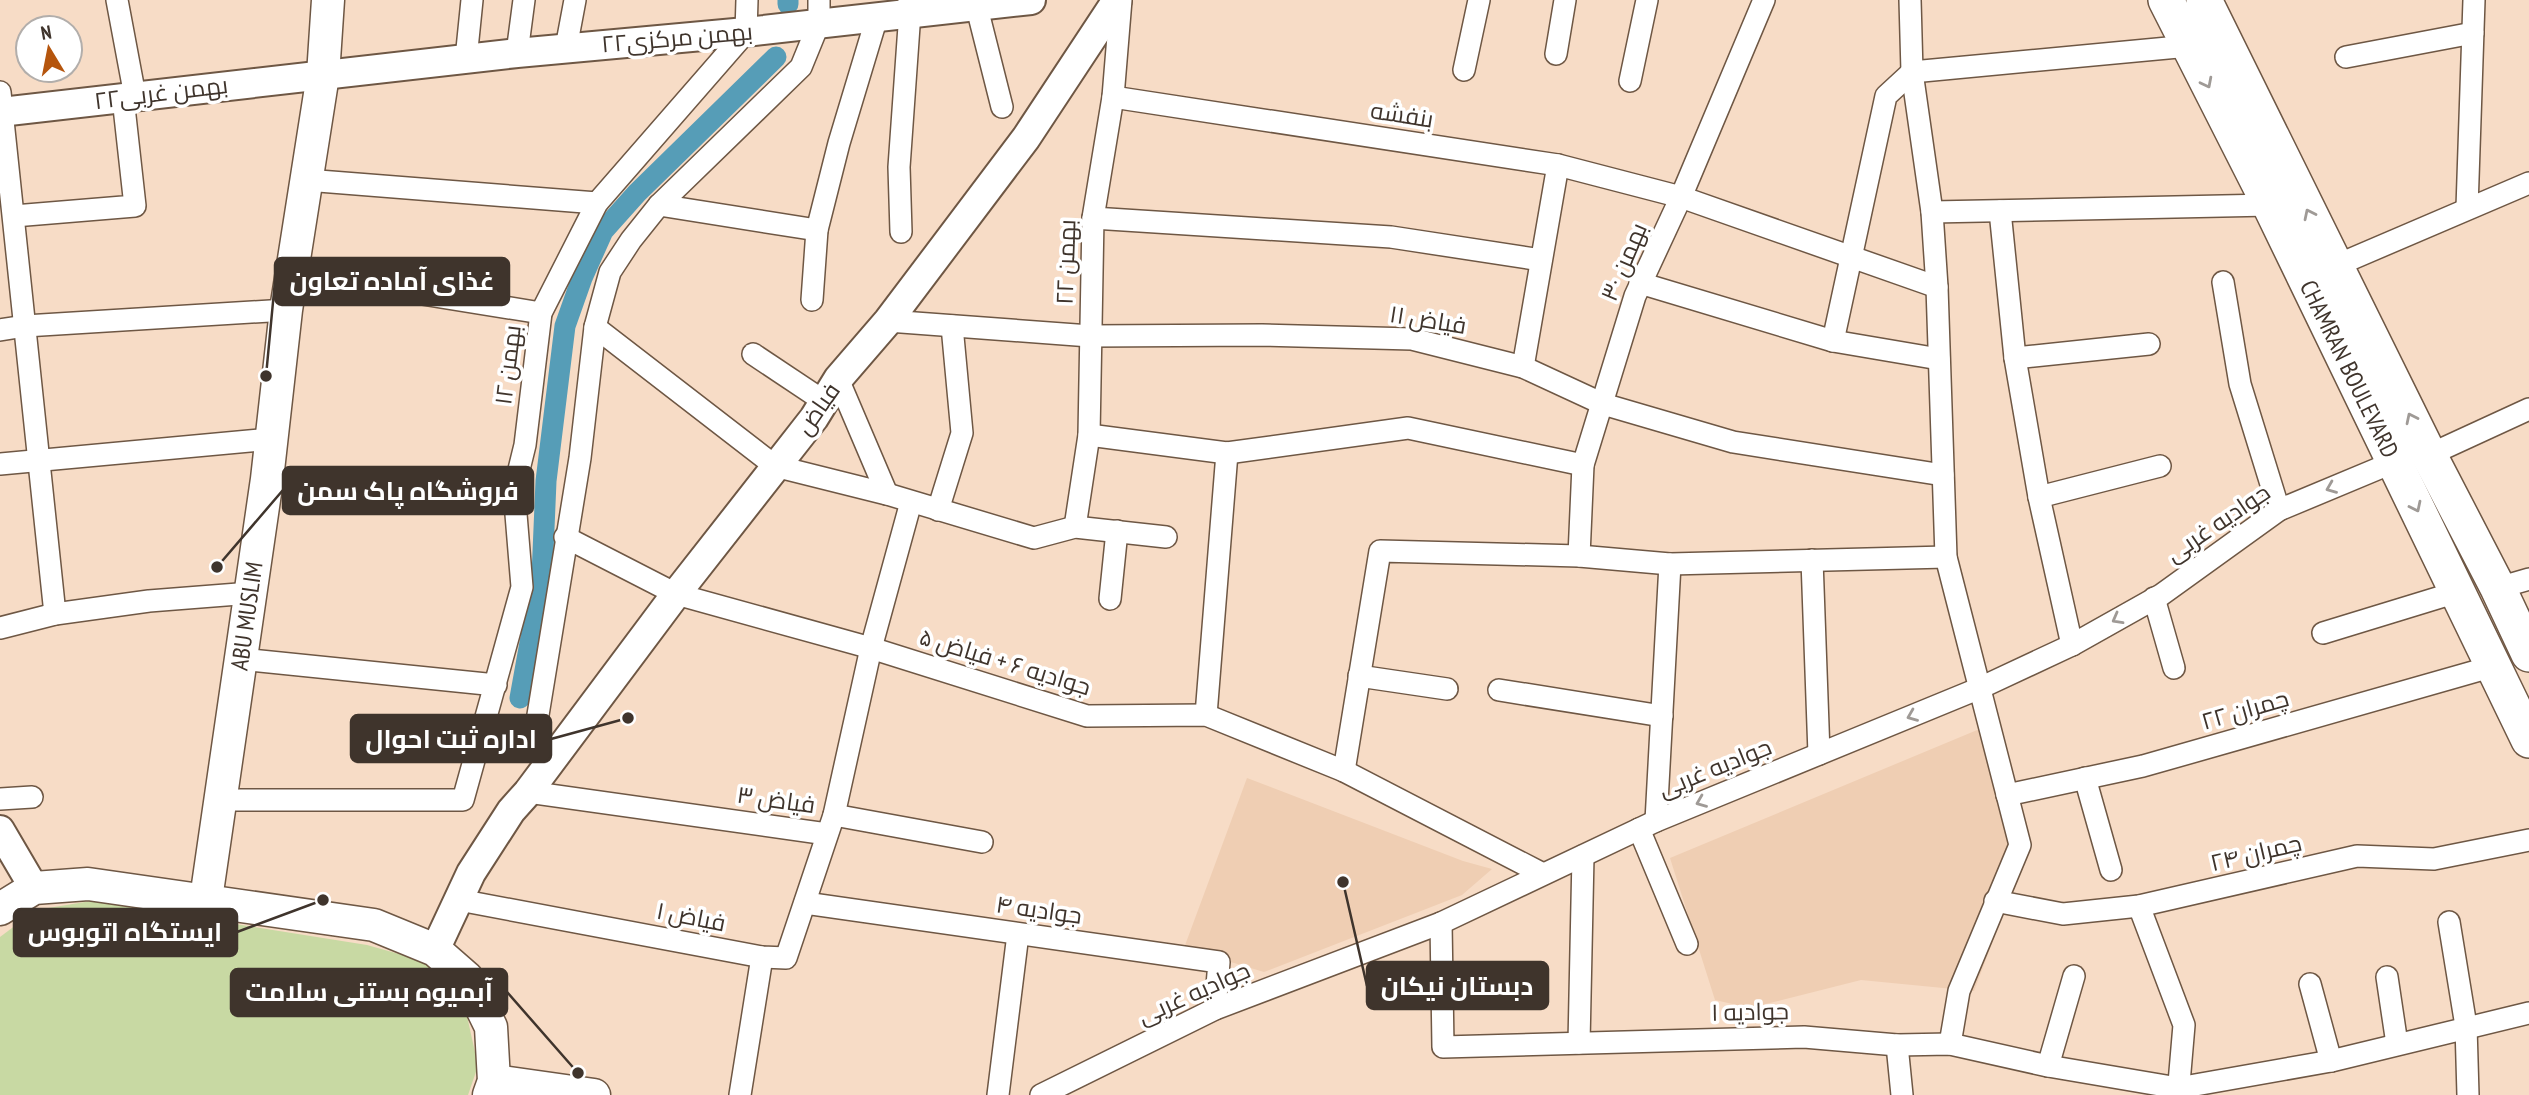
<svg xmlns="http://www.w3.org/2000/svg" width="2529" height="1095" viewBox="0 0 2529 1095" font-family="'PT Sans Narrow',Cairo,sans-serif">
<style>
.built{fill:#efceb3}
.green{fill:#c8d9a3}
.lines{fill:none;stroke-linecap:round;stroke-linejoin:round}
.canal{stroke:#569db7;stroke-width:21}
.minor-casing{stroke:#6e5744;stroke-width:24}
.tertiary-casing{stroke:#6e5744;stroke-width:32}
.secondary-casing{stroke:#6e5744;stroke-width:35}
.primary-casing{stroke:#6e5744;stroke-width:38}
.minor{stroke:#fff;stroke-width:21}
.tertiary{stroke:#fff;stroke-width:28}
.secondary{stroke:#fff;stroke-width:32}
.primary{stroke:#fff;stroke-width:35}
.oneway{stroke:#9f9a96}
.labels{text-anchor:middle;stroke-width:7;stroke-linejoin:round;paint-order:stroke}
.street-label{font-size:24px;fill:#3f342c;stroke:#fff}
.leader{fill:none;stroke:#3f342c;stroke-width:2.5}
.callout-dot{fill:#3f342c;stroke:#fff;stroke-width:2.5}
.callout{fill:#3f342c;stroke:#3f342c;stroke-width:2.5}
.callout-label{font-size:26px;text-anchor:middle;font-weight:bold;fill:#fff}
</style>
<rect width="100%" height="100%" fill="#f7dcc6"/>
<g class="built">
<path d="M1982,728L2026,854L1974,991L1861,980L1750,1008L1715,1000L1670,858Z"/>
<path d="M1247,778L1463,861L1492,869L1462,895L1264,972L1184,948Z"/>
</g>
<path class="green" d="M91,901L367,945L424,961L451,986L467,1016L478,1066L468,1095H0V937L36,910Z"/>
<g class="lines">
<g class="canal">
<path d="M788,4V0"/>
<path d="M520,698L542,576L546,481L565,326L582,278L603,231L637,193L776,57"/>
</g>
<defs>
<g id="minor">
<path d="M117,0L135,96"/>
<path d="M1910,0L1912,72L1932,212L1937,287L1946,557L2020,845L1959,991L1950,1044"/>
<path d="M976,4L1002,107"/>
<path d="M566,48L575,0"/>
<path d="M517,53L524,0"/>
<path d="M1556,54L1565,0"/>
<path d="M2346,57L2473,33"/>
<path d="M466,59L472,0"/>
<path d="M1464,70L1479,0"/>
<path d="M1630,81L1647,0"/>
<path d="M0,92L55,614"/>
<path d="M1113,97L1558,165L1681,197L1937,287"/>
<path d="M306,180L597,203"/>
<path d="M659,205L817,230"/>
<path d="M2467,208L2474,0"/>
<path d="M2000,211L2015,358L2039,497L2072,645"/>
<path d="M1932,212L2270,205"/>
<path d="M14,216L135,206L123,98"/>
<path d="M1093,218L1391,237L1541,260"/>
<path d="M901,232L899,167L910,12L909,0"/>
<path d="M2335,266L2529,183"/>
<path d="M292,273L541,313"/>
<path d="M2223,282L2240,384L2279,510"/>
<path d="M1640,283L1833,341L1939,359"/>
<path d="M812,300L817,230L839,143L877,17"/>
<path d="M888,321L1090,336L1262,335L1412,339L1523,367L1603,404L1733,442L1943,475"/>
<path d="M595,327L775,466L887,494L1034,538L1075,527L1166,537"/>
<path d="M0,330L25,326L286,310"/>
<path d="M1833,341L1886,96L1912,72L2189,46"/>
<path d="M753,354L825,402"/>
<path d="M2015,358L2149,344"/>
<path d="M1523,367L1558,165"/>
<path d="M838,379L887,494"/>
<path d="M1089,435L1227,453L1408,428L1583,465"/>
<path d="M2429,455L2529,409"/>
<path d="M0,464L271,439"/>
<path d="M267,479L514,490"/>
<path d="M2039,497L2160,466"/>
<path d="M938,510L962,433L952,326"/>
<path d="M1075,527L1089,435L1093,218L1113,97L1121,0"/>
<path d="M565,537L676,594L871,648L1087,716L1206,715L1344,771L1543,874"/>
<path d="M1579,556L1583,465L1635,296L1681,197L1764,0"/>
<path d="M1812,560L1819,754"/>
<path d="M2498,588L2529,579"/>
<path d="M2154,598L2174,668"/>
<path d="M1110,599L1117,531"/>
<path d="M0,628L55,614L149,601L251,593"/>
<path d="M2323,633L2457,592"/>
<path d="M241,659L496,685"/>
<path d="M1359,676L1447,689"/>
<path d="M1499,690L1662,716"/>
<path d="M1206,715L1227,453"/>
<path d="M537,721L580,458L595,327L610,272L631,240L659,205L801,67L819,23V0"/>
<path d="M1344,771L1380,551L1579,556L1670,564L1946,557"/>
<path d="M2085,778L2111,870"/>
<path d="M528,792L827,834"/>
<path d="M2007,795L2143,766L2494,666"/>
<path d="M0,799L32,797"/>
<path d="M220,800H463L522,587L514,490L525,445L541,313L597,203L746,32L747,0"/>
<path d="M834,815L982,842"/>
<path d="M1656,821L1670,564"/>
<path d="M1639,829L1687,944"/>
<path d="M459,900L762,957L786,958L834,815L871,648L911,502"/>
<path d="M1995,901L2063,914L2139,906L2357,856L2434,859L2529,840"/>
<path d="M805,903L1219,962L1215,1009"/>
<path d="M2139,906L2184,1025L2178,1095"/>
<path d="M2449,922L2466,1026L2468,1095"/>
<path d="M1441,923L1443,1047L1804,1037L1897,1045L1950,1044L2048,1066L2178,1088L2331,1061L2529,1013"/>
<path d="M2387,977L2397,1044"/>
<path d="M2310,984L2331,1061"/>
<path d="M1579,1043L1583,856"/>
<path d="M1897,1045L1902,1095"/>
<path d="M2048,1066L2074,976"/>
<path d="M740,1095L762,957"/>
<path d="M998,1095L1018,934"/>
<path d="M1041,1095L1215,1009L1441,923L1656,821L1980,688L2072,645L2161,595L2279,510L2394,462"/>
</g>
<g id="tertiary">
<path d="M0,112L517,53L746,32L1031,0"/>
<path d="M0,830L34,888"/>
<path d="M435,950L471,873L511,811L528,792L676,594L814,418L838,379L888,321L1026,138L1117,0"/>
</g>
<g id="secondary">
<path d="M206,899L267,479L286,310L323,75L328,0"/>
<path d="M0,909L34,888L88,884L374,925L435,950L467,978L491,1027L494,1081L489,1095"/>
<path d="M494,1081L594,1095"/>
</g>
<g id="primary">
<path d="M2166,0L2270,205L2529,740"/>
<path d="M2204,0L2429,455L2498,588L2529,654"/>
</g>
</defs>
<use href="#minor" class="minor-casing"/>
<use href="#tertiary" class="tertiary-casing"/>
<use href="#secondary" class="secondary-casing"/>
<use href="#primary" class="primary-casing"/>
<use href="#minor" class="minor"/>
<use href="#tertiary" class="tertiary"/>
<use href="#secondary" class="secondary"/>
<use href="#primary" class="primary"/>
</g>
<defs><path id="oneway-chevron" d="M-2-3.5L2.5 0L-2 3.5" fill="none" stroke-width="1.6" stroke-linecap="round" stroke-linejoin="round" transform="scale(1.75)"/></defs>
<g class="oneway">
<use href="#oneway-chevron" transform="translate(2207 83) rotate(63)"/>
<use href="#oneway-chevron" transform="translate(2309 214) rotate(-116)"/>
<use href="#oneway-chevron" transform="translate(2411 418) rotate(-116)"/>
<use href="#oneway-chevron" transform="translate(2331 488) rotate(158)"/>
<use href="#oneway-chevron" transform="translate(2416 507) rotate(64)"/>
<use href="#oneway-chevron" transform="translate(2117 619) rotate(151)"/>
<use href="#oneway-chevron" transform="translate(1912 716) rotate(158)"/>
<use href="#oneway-chevron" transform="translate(1701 802) rotate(158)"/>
</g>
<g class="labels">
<g class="street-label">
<text transform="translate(677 38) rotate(-5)" y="8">۲۲بهمن مرکزی</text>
<text transform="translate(161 93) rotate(-7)" y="8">۲۲بهمن غربی</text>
<text transform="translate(1402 115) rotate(9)" y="8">بنفشه</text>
<text transform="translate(1066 262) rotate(-88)" y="8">بهمن ۲۲</text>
<text transform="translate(1624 262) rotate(-67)" y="8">بهمن ۳۰</text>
<text transform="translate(1428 320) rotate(9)" y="8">فیاض ۱۱</text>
<text transform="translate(508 365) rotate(-83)" y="8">بهمن ۱۲</text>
<text transform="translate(2349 369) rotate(64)" y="8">CHAMRAN BOULEVARD</text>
<text transform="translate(818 409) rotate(-55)" y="8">فیاض</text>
<text transform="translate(2218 523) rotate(-34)" y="8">جوادیه غربی</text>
<text transform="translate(247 616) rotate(-82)" y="8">ABU MUSLIM</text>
<text transform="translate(1005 662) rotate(17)" y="8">جوادیه ۶ + فیاض ۵</text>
<text transform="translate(2245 710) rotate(-16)" y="8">چمران ۲۲</text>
<text transform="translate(1715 768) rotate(-22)" y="8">جوادیه غربی</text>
<text transform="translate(776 800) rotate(8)" y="8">فیاض ۳</text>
<text transform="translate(2256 853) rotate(-13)" y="8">چمران ۲۴</text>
<text transform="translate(1039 910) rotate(8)" y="8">جوادیه ۴</text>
<text transform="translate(691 917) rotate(11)" y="8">فیاض ۱</text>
<text transform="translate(1194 993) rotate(-24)" y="8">جوادیه غربی</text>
<text transform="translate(1750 1012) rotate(-1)" y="8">جوادیه ۱</text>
</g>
</g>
<path class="leader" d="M266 376L275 281M217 567L283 490M628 718L551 739M323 900L237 932M1343 882L1367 986M578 1073L507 992"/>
<g class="callout-dot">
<circle cx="266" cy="376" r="7"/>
<circle cx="217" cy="567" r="7"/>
<circle cx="628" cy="718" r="7"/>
<circle cx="323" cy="900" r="7"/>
<circle cx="1343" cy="882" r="7"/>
<circle cx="578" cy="1073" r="7"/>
</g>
<g class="callout">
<rect x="275" y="258" width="234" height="47" rx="7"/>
<rect x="283" y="467" width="250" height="47" rx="7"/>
<rect x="351" y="715" width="200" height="47" rx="7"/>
<rect x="14" y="909" width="223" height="47" rx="7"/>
<rect x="1367" y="962" width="181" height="47" rx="7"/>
<rect x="231" y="969" width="276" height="47" rx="7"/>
</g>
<g class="callout-label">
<text x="392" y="290">غذای آماده تعاون</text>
<text x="408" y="500">فروشگاه پاک سمن</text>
<text x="451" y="748">اداره ثبت احوال</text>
<text x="125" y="941">ایستگاه اتوبوس</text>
<text x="1457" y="995">دبستان نیکان</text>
<text x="369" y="1001">آبمیوه بستنی سلامت</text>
</g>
<g transform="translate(49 49) rotate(350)"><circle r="33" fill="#ffffff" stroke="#b2aeab" stroke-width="2"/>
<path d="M0-5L12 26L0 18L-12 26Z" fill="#b5550d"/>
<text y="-10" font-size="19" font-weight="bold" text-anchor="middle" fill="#3f342c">N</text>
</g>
</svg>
